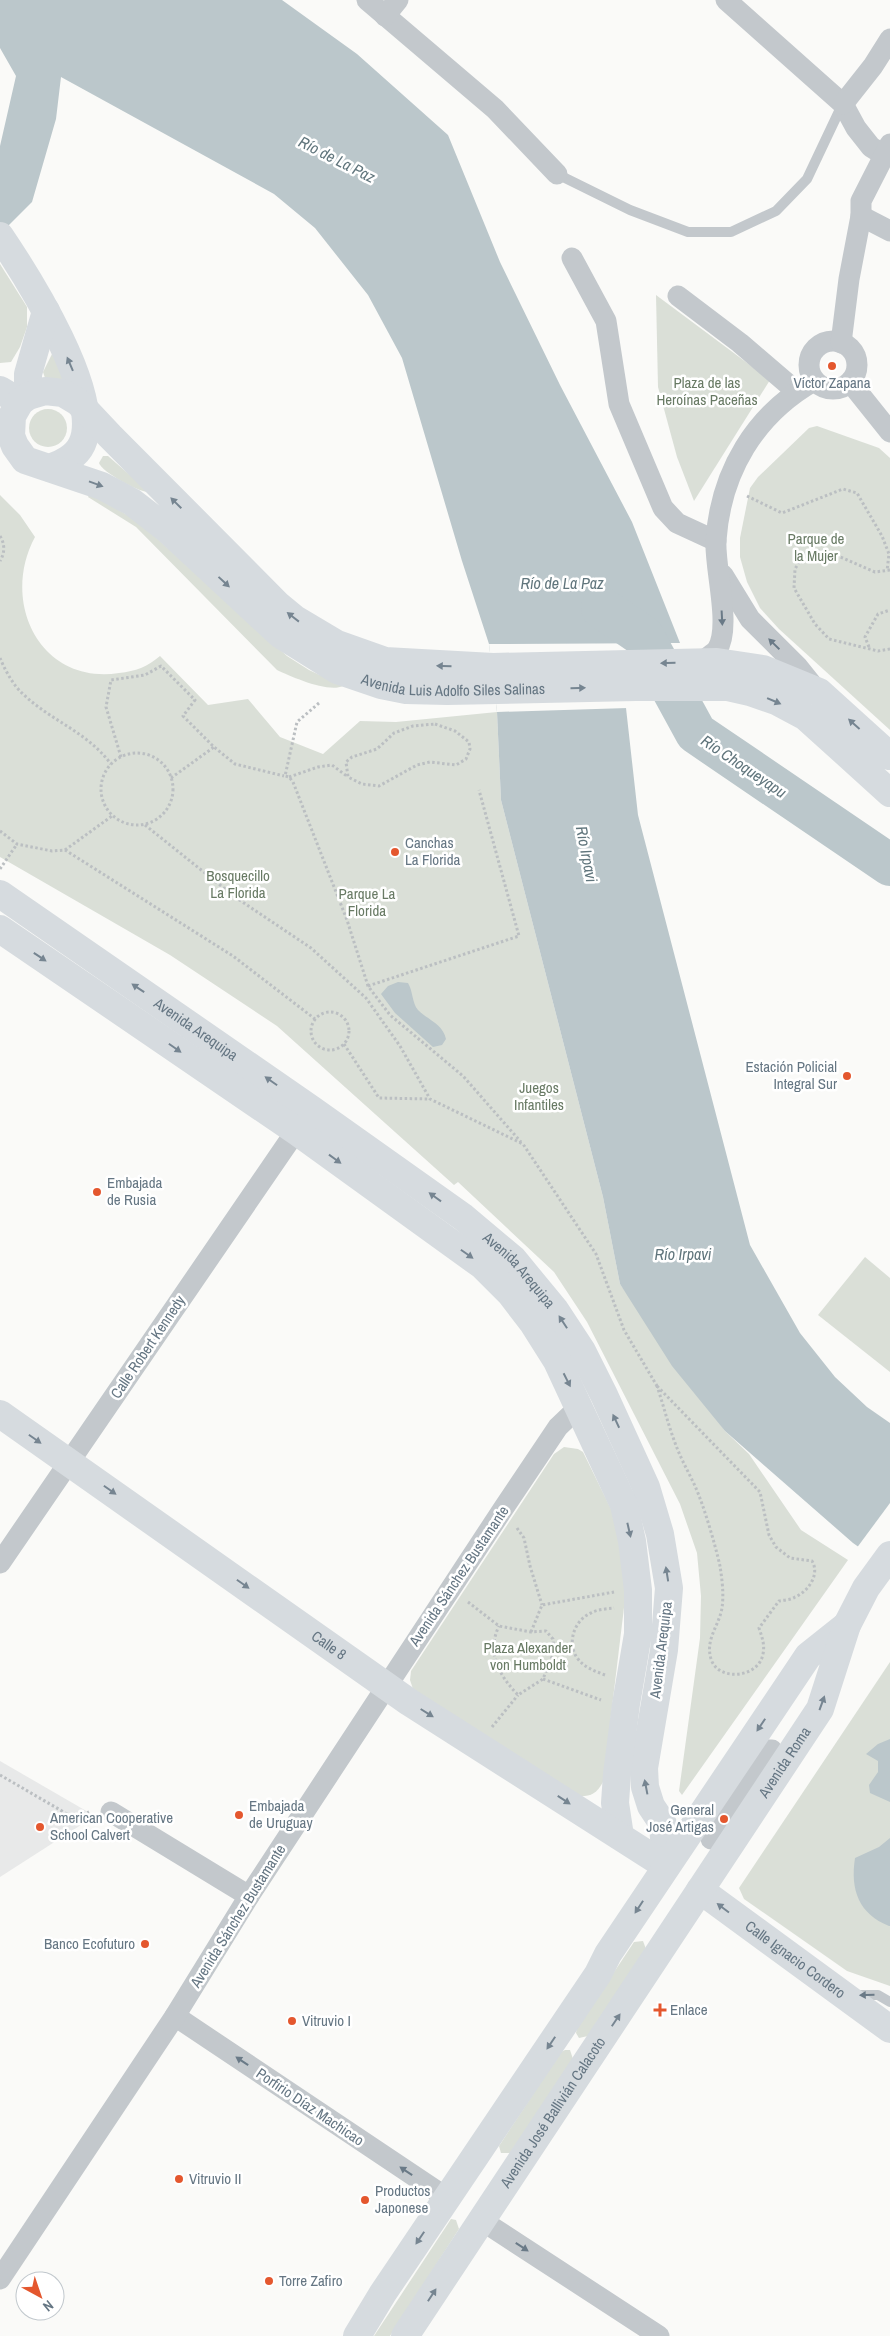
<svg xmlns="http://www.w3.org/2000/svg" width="890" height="2336" viewBox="0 0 890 2336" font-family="'Archivo Narrow',sans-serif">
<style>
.built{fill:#e8e9e9}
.green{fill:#dadfd7}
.water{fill:#bbc7cb}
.pier{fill:#fafaf8}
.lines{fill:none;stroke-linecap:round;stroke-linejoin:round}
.river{stroke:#bbc7cb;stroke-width:42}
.path{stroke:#bbbfc2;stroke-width:3;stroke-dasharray:2.5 2.5;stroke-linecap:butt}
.lane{stroke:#c3c8cc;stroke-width:10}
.street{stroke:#c3c8cc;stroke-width:21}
.secondary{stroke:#d6dbdf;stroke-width:28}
.primary{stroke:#d6dbdf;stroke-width:28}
.oneway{fill:#768591}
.oneway2{fill:#6a7a87}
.poi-dot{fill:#e4572e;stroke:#fff;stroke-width:2}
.labels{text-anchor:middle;stroke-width:5;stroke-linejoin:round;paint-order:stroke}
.park-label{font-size:15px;fill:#687a64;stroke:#fff}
.poi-label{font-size:15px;fill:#657683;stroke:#fff;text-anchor:start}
.street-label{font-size:15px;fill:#657683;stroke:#fff}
.water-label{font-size:16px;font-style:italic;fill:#60757c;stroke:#fff}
</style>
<rect width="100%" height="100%" fill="#fafaf8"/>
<path class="built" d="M0,1761L95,1816L0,1877Z"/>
<g class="green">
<path d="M0,264L27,307V327L20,347L11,362L0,363Z"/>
<path d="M656,295L770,380L694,501L677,457L658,387Z"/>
<path d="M52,354L69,382L45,378L43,372Z"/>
<circle cx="48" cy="428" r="19"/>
<path d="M817,426L879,448L890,458V730L779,629L760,608L747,582L740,557V538L750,488L758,477L809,428Z"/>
<path d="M103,456H108L147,490V492C137,491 102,472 99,463Z"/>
<path d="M90,493L139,522L287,656L309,670L343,686C328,693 292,677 277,670L136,527L88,497Z"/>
<path d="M0,495L20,515L35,537C0,602 40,685 119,673C136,671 147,667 160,656L208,705L248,699L280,737L323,754L360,721L396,722L497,712L501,800L603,1197L620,1284L725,1431L749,1454L801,1530L848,1560L682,1795L679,1791L700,1638L701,1596L697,1553L680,1504L587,1322L554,1272L458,1182L454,1185L277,1026L170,955L0,857Z"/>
<path d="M865,1257L890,1278V1372L818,1315Z"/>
<path d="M564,1447L578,1449L583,1452L612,1511L619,1535L626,1591L603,1782C596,1795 589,1797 576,1796L413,1689L410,1680L411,1671L554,1454Z"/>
<path d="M890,1662V1986L847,1971L744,1899L739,1888Z"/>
<path d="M643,1941L646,1949L588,2036L579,2038L576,2033L577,2028L634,1942Z"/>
<path d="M565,2050H570L573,2059L510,2153H501L499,2146L561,2052Z"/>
<path d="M451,2219L456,2220L459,2229L390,2336H374Z"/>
</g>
<g class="water">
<path d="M0,0H282L357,54L448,135L500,262L560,385L632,522L680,643H630L626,708L638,815L750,1245L800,1333L835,1377L867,1407L890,1423V1569L853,1543L725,1431L672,1366L620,1284L603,1197L501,800L497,712L489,644L462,561L402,358L368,295L315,228L274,194L61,77L56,119L32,202L0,234V146L16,76L0,48Z"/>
<path d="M398,982L408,983C413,991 412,1003 418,1010C428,1020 443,1024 446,1039L442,1045L433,1047L395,1013L381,994L388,986Z"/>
<path d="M890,1739V1802L870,1793L869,1785L878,1772V1761L866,1754L878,1744Z"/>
<path d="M890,1838V1926H889C859,1914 850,1890 855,1858L879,1847Z"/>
</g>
<g class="pier">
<path d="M683,643L680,645H632L628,708L497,712L489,644Z"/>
<path d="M890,1503V1571L856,1549Z"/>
</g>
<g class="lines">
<path class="river" d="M602,608L643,636L696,733L890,865"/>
<g class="path">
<path d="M747,496L782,513L843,489L857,493L882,536L889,554L887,571"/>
<path d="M0,536C5,544 5,553 0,561"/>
<path d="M890,570L875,572L824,550L804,554L795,569L794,588L815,624L829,639L878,651L890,649"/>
<path d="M869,647L865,637L878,614L890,610"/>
<path d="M0,658C5,670 13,685 23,694C51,721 86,731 111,764"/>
<path d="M319,703L297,722L285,776L289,777L293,782L347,920L368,986L390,1015L463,1076L521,1142"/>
<path d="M435,724L455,731L469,742L470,749L466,759L456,765L430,762L417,765L379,786L362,784L348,777L346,762L352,757L377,749L394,733L413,726Z"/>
<circle cx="137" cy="789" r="36"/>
<path d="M121,757L106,707L111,680L145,675L161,666L195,700L183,716L214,747L235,764L284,776"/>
<path d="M289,777L318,767L332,765L348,777"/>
<path d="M171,778L214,747"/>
<path d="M145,825L235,897L311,948L366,998L400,1046L430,1099L523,1144L596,1254L624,1330L657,1386"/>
<path d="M0,831L17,844L52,851L65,850L233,956L315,1019"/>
<path d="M65,850L112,816"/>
<path d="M0,869L17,844"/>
<path d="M368,986L519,936L479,790"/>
<circle cx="330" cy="1031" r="19"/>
<path d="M344,1044L379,1098L429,1099"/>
<path d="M657,1386L760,1492L769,1535L776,1547L790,1558L812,1561C820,1574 809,1591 795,1597C791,1600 784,1600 779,1601L759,1628C762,1637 765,1645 763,1654C759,1678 718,1682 711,1659C705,1639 719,1626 722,1608C724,1594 722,1579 720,1566C715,1544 704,1506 695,1486C689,1473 682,1461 677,1448C669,1428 664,1407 657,1386Z"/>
<path d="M517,1528L524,1538L530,1566L542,1605"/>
<path d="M468,1602L499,1626L531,1632L546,1631L553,1639L554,1652L543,1679L518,1695C499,1675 486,1653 499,1626"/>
<path d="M531,1632L542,1605L614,1592"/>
<path d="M605,1675C595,1671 585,1668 578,1659C566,1644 574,1620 591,1613C598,1609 607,1609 614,1608"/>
<path d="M543,1679L601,1700"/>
<path d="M492,1727L518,1695"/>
<path d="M0,1775L74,1818L89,1812"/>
</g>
<g class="lane">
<path d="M557,174L630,210L688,232H731L776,211L807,179L842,105"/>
<path d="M853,1995H878L890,2002"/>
</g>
<g class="street">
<path d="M367,0L495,109L557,174"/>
<path d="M726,0L843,104L856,128L871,147L884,155"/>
<path d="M385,16L398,0"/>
<path d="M843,104L873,66L890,39"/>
<path d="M861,216L890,231"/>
<path d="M572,258L606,321L619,404L663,508L677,523L716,541"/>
<path d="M678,296L740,343L796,391"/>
<circle cx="833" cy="365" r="24"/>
<path d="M841,343L849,279L861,216V201L890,144"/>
<path d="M850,382L890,432"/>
<path d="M723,575L750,619L798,667L818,692"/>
<path d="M702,662C706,658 713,654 717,650C732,627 714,567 716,540C721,471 755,415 814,381"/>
<path d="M0,1563L296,1131"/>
<path d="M768,1750H772L773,1756L718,1838L711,1839L710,1834Z"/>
<path d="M111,1812L249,1896"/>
<path d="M175,2016L447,2198"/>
<path d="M481,2220L659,2336"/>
<path d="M0,2279L175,2016L249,1896L503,1509L558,1427L580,1406"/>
</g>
<g class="secondary">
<path d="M0,390L20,402"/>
<path id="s1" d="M0,894L311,1109L463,1217L513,1259L555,1310L582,1351L604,1395L646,1487L660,1534L669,1588L664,1650L644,1768L645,1787L651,1806L663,1824L666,1866"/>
<path d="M0,929L296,1131L483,1266L510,1293L533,1323L557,1361L624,1505L632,1541L638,1590V1634L626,1704L617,1774L615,1803L620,1836"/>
<path id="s2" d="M0,1414L409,1702L666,1866"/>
<path id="s3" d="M700,1890L890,2029"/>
</g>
<g class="primary">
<path d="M0,236C27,276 104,397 82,444C76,457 63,463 50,468"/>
<path d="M28,396V374L46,311"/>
<path id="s4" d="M890,756L819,692L763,669L717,662L493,667L385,661L337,644L295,619L278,605L110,436L78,402L63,393L45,391L28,396L20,402L12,416L11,436L15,446L25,460L102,486L132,502L168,530L281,635L337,670L381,685L406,690L447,691L636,687H728L750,692L776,701L806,717L890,793"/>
<path d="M357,2336L383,2293L598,1974L608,1954L808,1656L847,1625"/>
<path id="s5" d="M405,2336L820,1709L847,1625L866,1588L890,1555"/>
</g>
</g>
<defs><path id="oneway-solid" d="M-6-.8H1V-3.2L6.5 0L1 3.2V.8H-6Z" transform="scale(1.25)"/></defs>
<g class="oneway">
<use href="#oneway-solid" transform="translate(70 364) rotate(-113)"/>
<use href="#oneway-solid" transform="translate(96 484) rotate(20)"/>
<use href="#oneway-solid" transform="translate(176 503) rotate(-135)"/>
<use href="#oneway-solid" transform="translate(224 582) rotate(43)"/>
<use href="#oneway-solid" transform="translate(293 617) rotate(-142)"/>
<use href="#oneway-solid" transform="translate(668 663) rotate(179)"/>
<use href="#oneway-solid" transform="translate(444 666) rotate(-178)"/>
<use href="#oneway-solid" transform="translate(578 688) rotate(-1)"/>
<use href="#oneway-solid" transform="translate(774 701) rotate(23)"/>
<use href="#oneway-solid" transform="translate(854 724) rotate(-138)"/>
<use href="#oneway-solid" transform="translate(40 957) rotate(34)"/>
<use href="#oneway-solid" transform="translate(138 988) rotate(-146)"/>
<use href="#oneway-solid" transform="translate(175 1048) rotate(35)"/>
<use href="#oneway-solid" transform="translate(271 1081) rotate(-145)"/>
<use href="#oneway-solid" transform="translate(335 1159) rotate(36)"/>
<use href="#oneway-solid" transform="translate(435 1197) rotate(-144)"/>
<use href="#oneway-solid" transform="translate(467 1254) rotate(35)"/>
<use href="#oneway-solid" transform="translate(563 1322) rotate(-123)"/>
<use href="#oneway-solid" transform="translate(567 1380) rotate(63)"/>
<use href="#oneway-solid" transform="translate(616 1421) rotate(-115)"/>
<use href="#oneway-solid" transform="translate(35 1439) rotate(35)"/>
<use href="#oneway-solid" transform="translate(110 1490) rotate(35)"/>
<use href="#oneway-solid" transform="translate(629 1530) rotate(77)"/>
<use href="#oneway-solid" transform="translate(667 1574) rotate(-99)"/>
<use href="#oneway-solid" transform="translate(243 1584) rotate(35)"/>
<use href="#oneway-solid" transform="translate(822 1703) rotate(-70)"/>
<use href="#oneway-solid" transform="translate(427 1713) rotate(32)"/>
<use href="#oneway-solid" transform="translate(761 1725) rotate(124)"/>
<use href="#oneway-solid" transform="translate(646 1787) rotate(-101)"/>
<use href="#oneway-solid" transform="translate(564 1800) rotate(33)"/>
<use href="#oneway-solid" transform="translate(639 1907) rotate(123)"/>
<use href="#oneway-solid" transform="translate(723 1908) rotate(-143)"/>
<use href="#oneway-solid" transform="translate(616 2020) rotate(-56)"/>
<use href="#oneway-solid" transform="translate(551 2043) rotate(124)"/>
<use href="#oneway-solid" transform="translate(420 2238) rotate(124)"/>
<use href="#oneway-solid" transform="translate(432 2295) rotate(-57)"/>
</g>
<g class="oneway2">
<use href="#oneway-solid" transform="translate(722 618) rotate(87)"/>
<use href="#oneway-solid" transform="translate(774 644) rotate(-136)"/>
<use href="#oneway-solid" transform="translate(867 1995) rotate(178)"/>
<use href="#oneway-solid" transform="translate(242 2061) rotate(-146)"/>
<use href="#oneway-solid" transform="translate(406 2171) rotate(-146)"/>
<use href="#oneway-solid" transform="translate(522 2247) rotate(33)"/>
</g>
<g class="poi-dot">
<circle cx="832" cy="366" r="5"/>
<circle cx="395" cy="852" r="5"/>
<circle cx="847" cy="1076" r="5"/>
<circle cx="97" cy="1192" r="5"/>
<circle cx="239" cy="1815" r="5"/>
<circle cx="724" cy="1819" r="5"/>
<circle cx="40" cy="1827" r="5"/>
<circle cx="145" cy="1944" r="5"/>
<path d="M657.5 2002.5h5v5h5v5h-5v5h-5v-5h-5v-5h5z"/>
<circle cx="292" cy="2021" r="5"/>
<circle cx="179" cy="2179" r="5"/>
<circle cx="365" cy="2200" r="5"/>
<circle cx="269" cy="2281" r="5"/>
</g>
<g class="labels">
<g class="park-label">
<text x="707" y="388">Plaza de las<tspan x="707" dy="17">Heroínas Paceñas</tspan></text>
<text x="816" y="544">Parque de<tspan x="816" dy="17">la Mujer</tspan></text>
<text x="238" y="881">Bosquecillo<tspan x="238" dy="17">La Florida</tspan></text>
<text x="367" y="899">Parque La<tspan x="367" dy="17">Florida</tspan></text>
<text x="539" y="1093">Juegos<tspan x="539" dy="17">Infantiles</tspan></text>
<text x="528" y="1653">Plaza Alexander<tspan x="528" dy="17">von Humboldt</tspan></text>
</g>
<g class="poi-label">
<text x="832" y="388" text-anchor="middle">Víctor Zapana</text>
<text x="405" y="848">Canchas<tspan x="405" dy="17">La Florida</tspan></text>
<text x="837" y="1072" text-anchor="end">Estación Policial<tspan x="837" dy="17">Integral Sur</tspan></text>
<text x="107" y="1188">Embajada<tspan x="107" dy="17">de Rusia</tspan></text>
<text x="249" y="1811">Embajada<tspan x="249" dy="17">de Uruguay</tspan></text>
<text x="714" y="1815" text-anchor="end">General<tspan x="714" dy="17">José Artigas</tspan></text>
<text x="50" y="1823">American Cooperative<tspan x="50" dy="17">School Calvert</tspan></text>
<text x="135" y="1949" text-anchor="end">Banco Ecofuturo</text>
<text x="670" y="2015">Enlace</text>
<text x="302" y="2026">Vitruvio I</text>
<text x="189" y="2184">Vitruvio II</text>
<text x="375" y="2196">Productos<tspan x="375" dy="17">Japonese</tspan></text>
<text x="279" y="2286">Torre Zafiro</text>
</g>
<g class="street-label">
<text dy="5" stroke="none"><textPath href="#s4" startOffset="1569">Avenida Luis Adolfo Siles Salinas</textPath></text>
<text dy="5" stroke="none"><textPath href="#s1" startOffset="238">Avenida Arequipa</textPath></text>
<text dy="5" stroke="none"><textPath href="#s1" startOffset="642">Avenida Arequipa</textPath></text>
<text transform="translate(148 1347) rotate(-56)" y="5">Calle Robert Kennedy</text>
<text transform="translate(459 1576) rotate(-56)" y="5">Avenida Sánchez Bustamante</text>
<text dy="5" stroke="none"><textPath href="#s2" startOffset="402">Calle 8</textPath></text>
<text transform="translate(661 1650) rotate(-83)" y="5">Avenida Arequipa</text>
<text dy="5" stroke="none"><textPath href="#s5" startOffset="688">Avenida Roma</textPath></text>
<text transform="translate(238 1916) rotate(-58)" y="5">Avenida Sánchez Bustamante</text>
<text dy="5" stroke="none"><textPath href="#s3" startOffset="118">Calle Ignacio Cordero</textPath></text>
<text transform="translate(310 2107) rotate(34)" y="5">Porfirio Díaz Machicao</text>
<text dy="5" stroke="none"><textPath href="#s5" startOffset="268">Avenida José Ballivián Calacoto</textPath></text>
</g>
<g class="water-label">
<text transform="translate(337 159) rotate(27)" y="6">Río de La Paz</text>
<text x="562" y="589">Río de La Paz</text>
<text transform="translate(744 766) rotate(34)" y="6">Río Choqueyapu</text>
<text transform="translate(587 854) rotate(79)" y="6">Río Irpavi</text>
<text x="683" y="1260">Río Irpavi</text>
</g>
</g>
<g transform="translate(40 2296) rotate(140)"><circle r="24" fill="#ffffff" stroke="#c1c8cd"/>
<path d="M0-4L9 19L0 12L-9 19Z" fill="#e4572e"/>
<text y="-8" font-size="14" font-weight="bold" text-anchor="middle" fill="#657683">N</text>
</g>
</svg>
